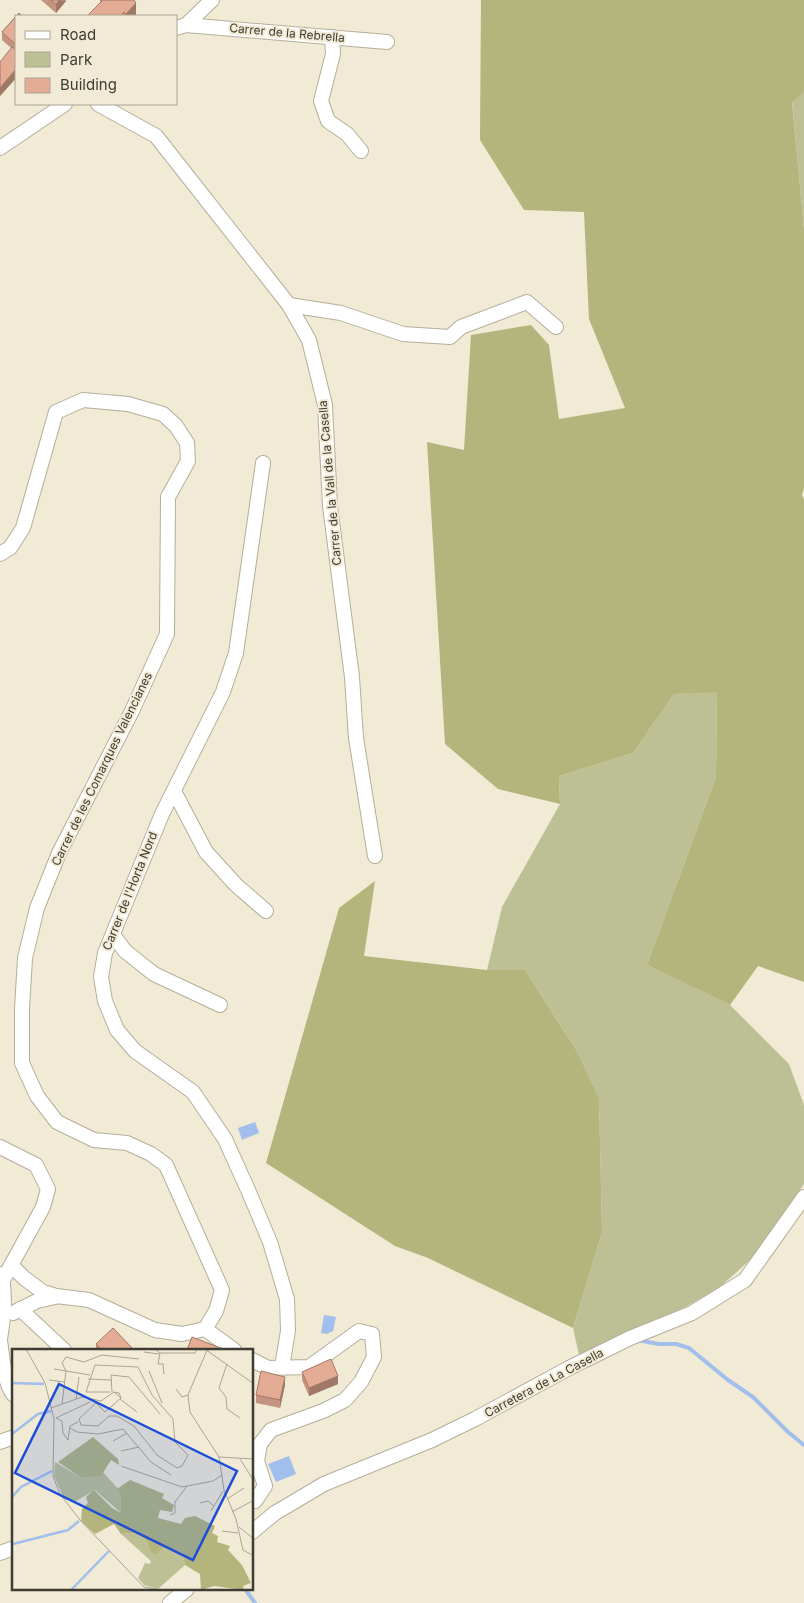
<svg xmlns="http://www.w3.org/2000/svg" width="804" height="1603" viewBox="0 0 804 1603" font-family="Inter,sans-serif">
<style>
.green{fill:#bdc094}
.forest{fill:#b3b57d}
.water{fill:#a1beed}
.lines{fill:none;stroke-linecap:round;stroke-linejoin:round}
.stream{stroke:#a1beed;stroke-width:4}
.minor-casing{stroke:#b4ae9a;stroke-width:16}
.minor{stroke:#fff;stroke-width:14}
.wall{fill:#c59480}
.shaded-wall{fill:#a07868}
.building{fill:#e5ac95;stroke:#a07868}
.labels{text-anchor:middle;stroke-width:4;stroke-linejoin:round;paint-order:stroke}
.street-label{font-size:12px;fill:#3f3c33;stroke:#f1ead5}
.inset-river{fill:none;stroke:#a1beed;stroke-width:2.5}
.inset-road{fill:none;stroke:#aaa494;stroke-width:1}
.view{fill:#1d4ed8;fill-opacity:0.15;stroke:#1d4ed8;stroke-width:2.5}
.inset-edge{fill:none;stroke:#3f3c33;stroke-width:2.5}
</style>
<rect width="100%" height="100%" fill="#f1ead5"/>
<g class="green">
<path d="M804,92V229L792,101Z"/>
<path d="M717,691L716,777L647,965L730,1005L789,1064L804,1105V1184L750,1260L719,1288L687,1306L579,1355L573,1328L602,1232L599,1098L578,1053L525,970H487L502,907L560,804L559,776L633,753L674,694Z"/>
</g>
<g class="forest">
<path d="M481,0H804V92L792,102L804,229V488L802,495L804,499V982L758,966L730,1005L647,965L716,777L717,692L674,694L633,753L559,776L560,804L498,789L445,744L427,442L464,450L471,335L531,325L549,345L559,419L625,408L589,319L584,212L524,210L480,140Z"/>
<path d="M375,881L364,956L487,970H525L578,1053L599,1098L602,1232L573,1328L428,1258L395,1246L266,1163L339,908Z"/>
</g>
<g class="water">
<path d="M255,1122L259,1133L242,1140L238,1128Z"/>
<path d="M324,1315L336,1317L333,1331L327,1334L321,1333Z"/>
<path d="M289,1456L296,1474L276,1482L268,1464Z"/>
</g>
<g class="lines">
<g class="stream">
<path d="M637,1340L659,1344H676L689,1348L728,1380L753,1397L788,1432L804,1445"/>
<path d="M245,1589L255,1603"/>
</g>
<defs>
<g id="minor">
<path d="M186,25L387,42"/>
<path d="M176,28L186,25L212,0"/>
<path d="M332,37L333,54L321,101L328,121L347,134L361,151"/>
<path d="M98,104L156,136L289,305L309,340L325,405L330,506L352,677L356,738L375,856"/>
<path d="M0,148L65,104"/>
<path d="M289,305L341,313L403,334L450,337L461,327L527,302L556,327"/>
<path d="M263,463L236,653L223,692L162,814L105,953L101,977L105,1001L117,1030L135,1051L193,1092L225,1139L248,1190L270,1242L287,1299L288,1331L282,1367"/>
<path d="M0,554L10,548L23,528L56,412L83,400L128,404L163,414L176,426L187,443L188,461L168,497L167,634L132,711L59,853L37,908L25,958L22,1009V1063L37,1096L57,1122L94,1140L127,1143L151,1154L166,1165L222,1290L216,1311L205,1329L182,1334L155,1330L89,1300L56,1296L43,1292L24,1278L11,1265"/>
<path d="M174,791L206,852L236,885L266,911"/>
<path d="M113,935L125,951L154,974L220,1005"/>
<path d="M0,1147L36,1165L48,1189L43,1207L3,1280"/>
<path d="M0,1274C7,1289 3,1322 0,1339"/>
<path d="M20,1309L64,1350"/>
<path d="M13,1313L37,1301L55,1297"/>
<path d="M205,1329L234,1350"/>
<path d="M0,1340C2,1353 4,1385 14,1395"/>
<path d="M252,1360L268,1368L309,1367L359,1331L372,1334L374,1357L361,1382L345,1400L323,1411L271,1430L260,1444L257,1461L265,1486L255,1501H252"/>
<path d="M0,1442L14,1437"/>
<path d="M252,1532L275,1513L324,1484L432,1440L475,1419L569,1368L630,1338L692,1313L745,1280L804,1197"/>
<path d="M0,1553L14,1548"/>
<path d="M170,1603L187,1589"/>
</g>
</defs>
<use href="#minor" class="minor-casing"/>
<use href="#minor" class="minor"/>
</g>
<g class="wall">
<path d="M41,0H66V1L56,13Z"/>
<path d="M100,0H134L136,15L135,16H87L100,3Z"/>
<path d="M16,16V78L0,96L11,48L2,40V32Z"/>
<path d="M96,1344L134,1350H137H96Z"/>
<path d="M302,1372L338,1384L309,1396L302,1380Z"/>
<path d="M285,1385L280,1408L256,1403V1395Z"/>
</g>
<g class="shaded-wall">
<path d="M59,0L66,1L56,13V4Z"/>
<path d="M136,3V15L135,16H126V14Z"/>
<path d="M16,69V78L0,96V88Z"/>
<path d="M338,1376V1384L309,1396V1388Z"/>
<path d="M285,1377V1385L280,1408V1400Z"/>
</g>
<g class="building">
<path d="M51,0H59L56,4Z"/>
<path d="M101,0H134L136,3L126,14L124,12L120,16H87L102,1Z"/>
<path d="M19,13L22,16H16V45L2,32Z"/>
<path d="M12,47L16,50V69L0,88V62Z"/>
<path d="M113,1328L134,1350L135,1349L137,1350H102L96,1344Z"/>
<path d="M192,1337L223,1349L226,1350H187Z"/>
<path d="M331,1359L338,1376L309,1388L302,1372Z"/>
<path d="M261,1371L285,1377L280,1400L256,1395Z"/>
</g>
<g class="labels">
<g class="street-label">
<text transform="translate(287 33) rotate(5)" y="4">Carrer de la Rebrella</text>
<text transform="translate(330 483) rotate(-95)" y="4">Carrer de la Vall de la Casella</text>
<text transform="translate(102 769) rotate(-64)" y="4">Carrer de les Comarques Valencianes</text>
<text transform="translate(130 891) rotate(-68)" y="4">Carrer de l'Horta Nord</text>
<text transform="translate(544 1383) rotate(-28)" y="4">Carretera de La Casella</text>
</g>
</g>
<g transform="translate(12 1349)">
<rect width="241" height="241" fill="#f1ead5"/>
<path d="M43,113L70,129L88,127L91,123L108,142L109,164L83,141L64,152L52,150L42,127ZM126,184L135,193L138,202L152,197L170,204L173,216L146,240L132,236L126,229L133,214L138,215L139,212L109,185Z" fill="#bdc094"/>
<path d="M81,88L106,110L107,116L99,111L89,127L70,129L46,113ZM118,131L152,145L150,149L162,156L160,163L148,161L146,169L169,175L173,169L183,167L203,177L200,184L206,187L205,193L218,197L216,201L230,216L239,234L231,237L232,241L202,237L189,241L188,225L173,216L170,204L152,197L144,206L138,202L135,193L126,184L109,185L102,175L83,185L69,172L70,160L76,154L74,148L82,141L100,159L109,164L108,142L105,140Z" fill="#b3b57d"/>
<path class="inset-river" d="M0,34L32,35M0,85L26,65L39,62M0,148L9,138L40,122M1,195L56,181L67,172M59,241L97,202"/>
<path class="inset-road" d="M14,0L33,34L42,70L41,127L48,145L68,171L132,238L149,241M143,0L148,4H183L185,0M193,0L242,35M195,1L176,46L178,63L207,108L212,141L224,170L231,201L242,207M132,3L147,5M148,4L146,15H151L152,25M215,15L207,39L214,48L215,60L228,69M42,20L54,22L50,14L54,8L72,13L90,6L127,10M137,22L150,54M76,30L99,31M37,31L53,33M164,40L170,48L176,46M100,43L99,26L117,28L148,65M102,43L107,44L109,49ZM64,50L67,28M108,50L125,63M83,53L93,63L109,49M84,54L67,70L69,76L86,77L97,67H105L122,77L145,106L165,119L170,117L176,106L163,93L161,70L140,46L126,18L83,16L74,43H98M50,55L54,22L78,26M39,59L70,48L89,52L102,43M66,73L58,77L56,91L51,84L50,72L44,69L78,53M58,79L65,83L86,85L111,80L139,113L159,126M101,92L115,84M109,102L127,98M207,108L242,110M228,110L242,132M109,117L170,138L201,132L210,126M215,150L232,139M188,154L196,152L202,157M199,162L211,142M220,163L242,151M158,166L163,164V153L175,137M227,178L242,190M210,182L226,184"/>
<path class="view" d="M47,35L225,122L181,211L3,124Z"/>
<rect width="241" height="241" class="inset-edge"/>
</g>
<rect x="15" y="15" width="162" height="90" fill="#f1ead5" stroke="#aaa494"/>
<rect x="25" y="31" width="25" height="8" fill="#ffffff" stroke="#aaa494"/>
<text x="60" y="40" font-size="15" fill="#3f3c33">Road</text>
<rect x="25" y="52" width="25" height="15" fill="#bdc094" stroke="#aaa494"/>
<text x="60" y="65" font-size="15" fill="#3f3c33">Park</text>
<rect x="25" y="78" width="25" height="15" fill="#e5ac95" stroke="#aaa494"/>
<text x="60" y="90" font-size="15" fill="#3f3c33">Building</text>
</svg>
